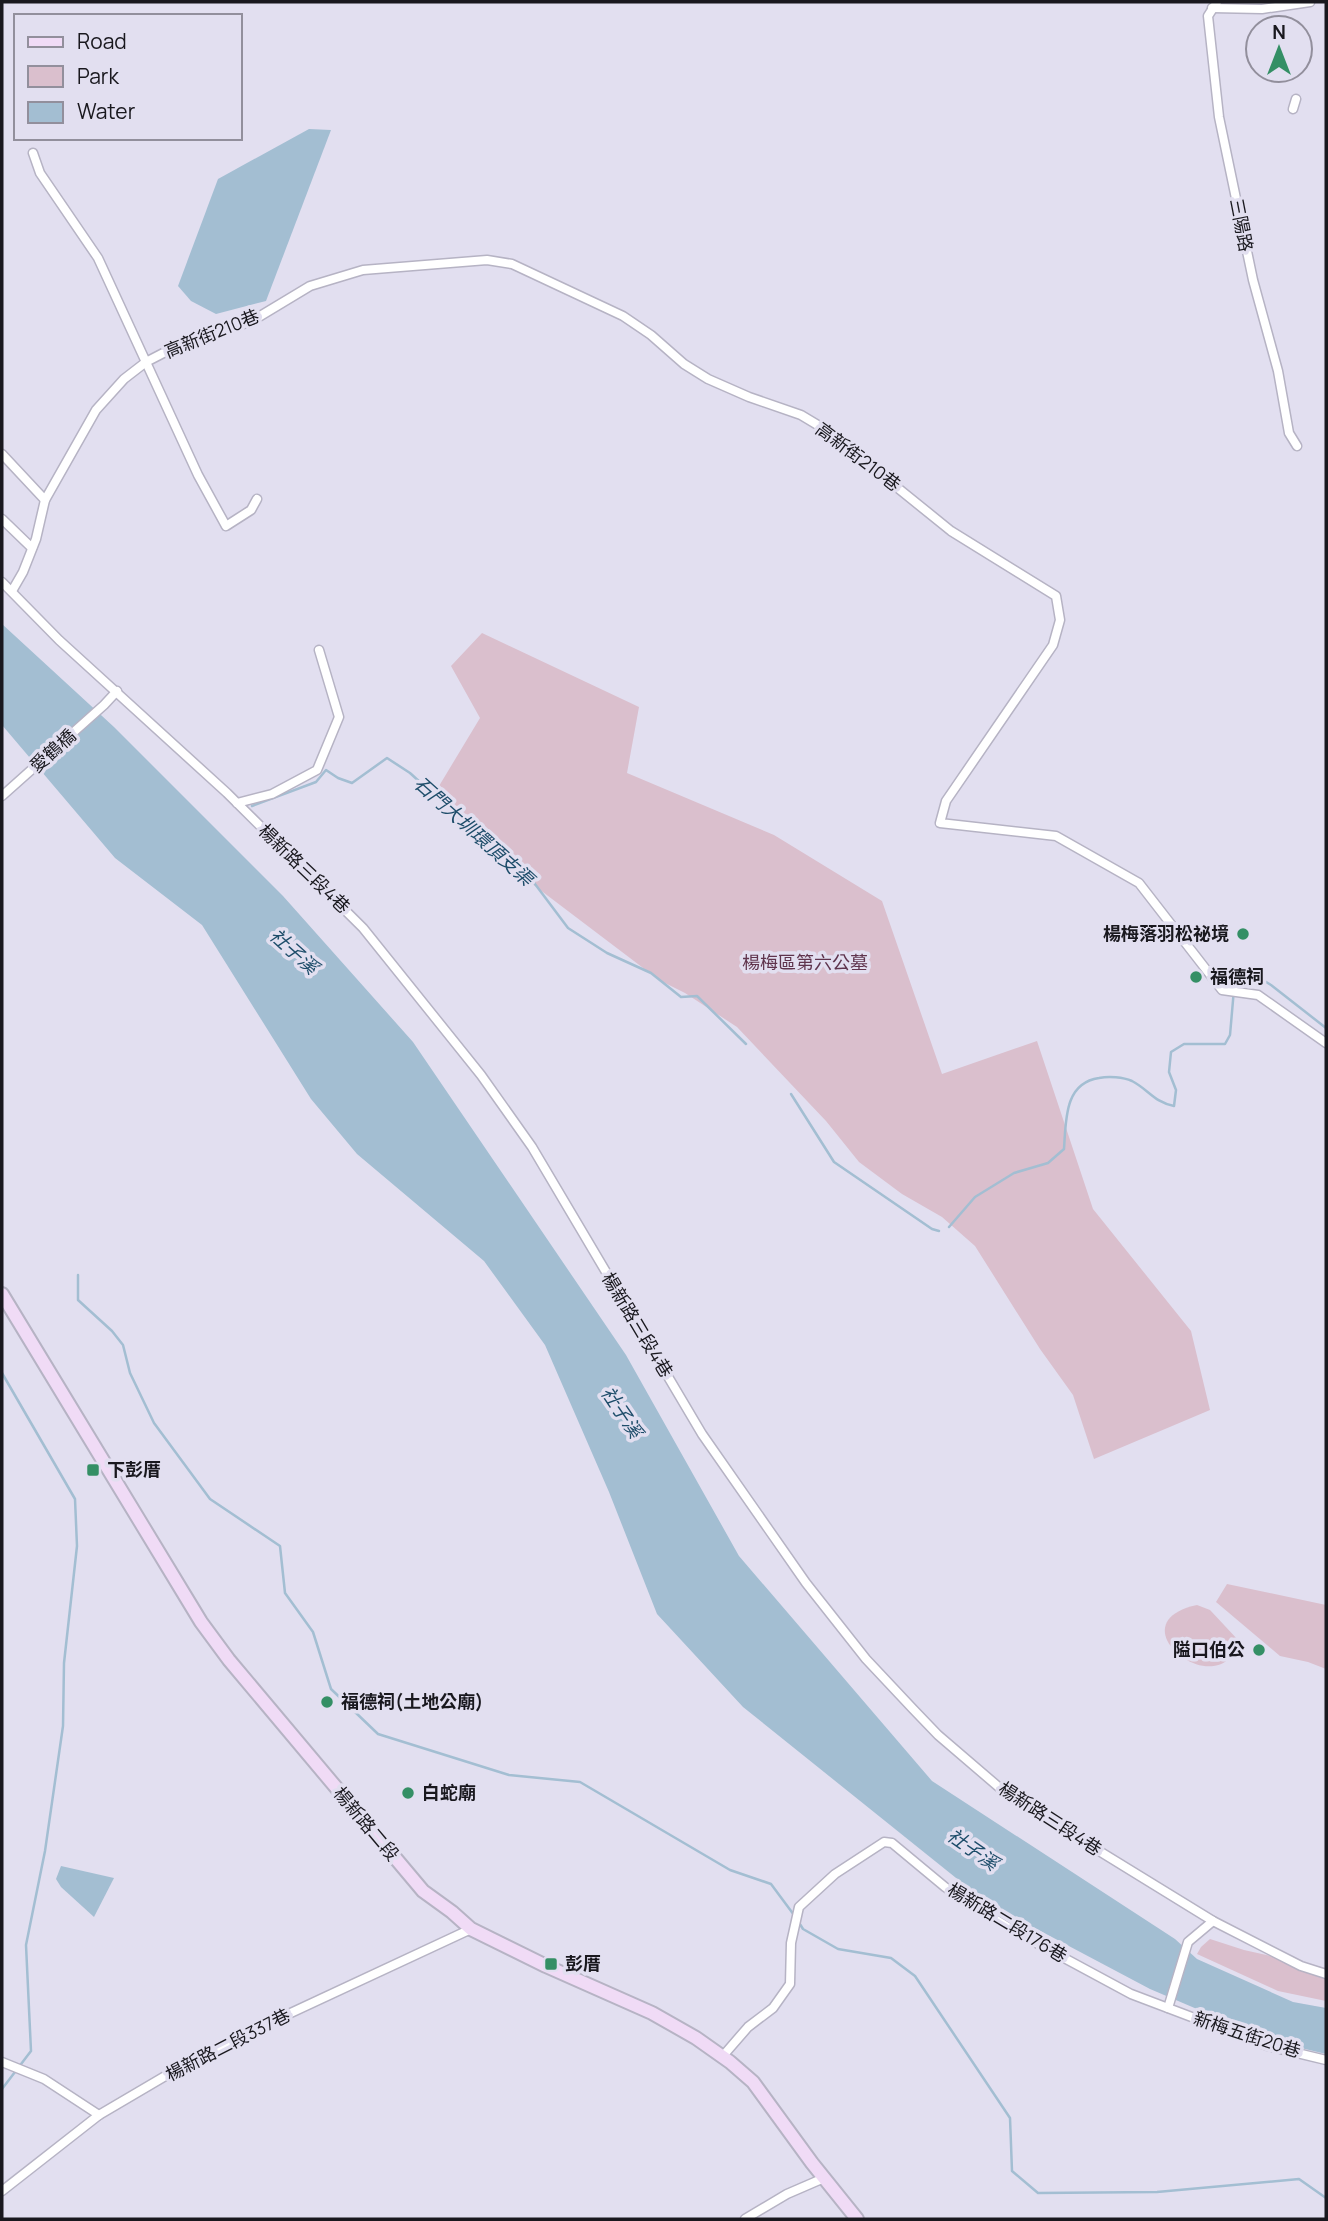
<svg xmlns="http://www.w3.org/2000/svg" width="1328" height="2221" viewBox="0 0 1328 2221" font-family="Manrope,'Noto Sans TC',sans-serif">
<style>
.green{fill:#dabfcd}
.water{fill:#a3bed2}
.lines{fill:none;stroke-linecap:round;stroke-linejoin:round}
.stream{stroke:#a3bed2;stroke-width:2.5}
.street-casing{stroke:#b6b3c4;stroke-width:11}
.secondary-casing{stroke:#b6b3c4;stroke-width:16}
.street{stroke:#fff;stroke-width:8}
.secondary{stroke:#f0dbf6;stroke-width:12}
.poi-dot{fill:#348f65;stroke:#e2dff0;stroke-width:2.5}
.labels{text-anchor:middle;stroke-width:7;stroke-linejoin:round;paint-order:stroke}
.street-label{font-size:18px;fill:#19181e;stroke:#e2dff0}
.poi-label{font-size:18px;font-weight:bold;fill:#19181e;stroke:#e2dff0;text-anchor:start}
.park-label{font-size:18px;fill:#5f344d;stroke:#e2dff0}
.water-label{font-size:19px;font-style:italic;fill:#1e4d6a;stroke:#e2dff0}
</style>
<rect width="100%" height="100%" fill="#e2dff0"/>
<g class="green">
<path d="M482,633L639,707L627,773L774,835L882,901L942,1074L1037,1041L1093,1209L1191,1331L1210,1410L1094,1459L1073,1395L1040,1349L975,1246L942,1217L902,1194L859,1162L826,1121L737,1027L685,993L659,980L527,880L433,796L480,718L451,666Z"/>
<path d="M1227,1584L1326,1605V1669L1308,1662L1280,1656L1216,1602Z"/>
<path d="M1197,1605L1210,1610L1239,1641C1220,1708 1112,1623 1197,1605Z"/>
<path d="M1210,1939L1244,1950L1326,1968V2001L1278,1991L1197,1954L1201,1947Z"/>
</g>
<g class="water">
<path d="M309,129L331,130L266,301L216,314L191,301L178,286L218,179Z"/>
<path d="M2,624L114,727L283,896L413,1042L626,1355L739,1556L932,1781L1175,1939L1197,1959L1293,2002L1326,2008V2054L1272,2041L1150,1989L986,1902L743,1707L657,1614L609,1492L545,1345L484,1261L357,1154L311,1099L202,925L115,858L2,725Z"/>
<path d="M61,1866L114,1878L94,1917L61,1887L56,1879Z"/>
</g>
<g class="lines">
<g class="stream">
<path d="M252,806L316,782L326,770L338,778L352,783L387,758L410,773L467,825L526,872L568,928L607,953L651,973L681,997L697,996L746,1044"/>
<path d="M791,1094L834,1162L932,1229L939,1231"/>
<path d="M949,1227L975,1197L1014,1173L1048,1163L1064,1149C1066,1121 1064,1083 1099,1078C1109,1076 1123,1077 1132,1081C1149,1090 1154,1102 1174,1106L1176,1090L1169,1072L1171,1052L1184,1044H1225L1230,1035L1234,989L1250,972L1271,985L1326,1028"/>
<path d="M78,1275V1300L112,1331L123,1345L130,1373L154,1423L210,1499L280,1546L285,1593L313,1632L331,1689L378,1734L509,1775L580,1782L730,1870L771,1884L794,1915"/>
<path d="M2,1373L75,1499L77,1546L64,1663L63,1726L45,1851L26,1945L31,2051L2,2089"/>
<path d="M798,1921L803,1929L838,1949L891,1958L915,1976L1010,2118L1012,2171L1038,2193L1157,2192L1299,2179L1326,2198"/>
</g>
<defs>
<g id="street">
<path d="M1217,2L1208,16L1219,117L1253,280L1278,371L1289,433L1297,446"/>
<path d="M1212,8L1262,9L1310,2"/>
<path d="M1293,109L1296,99"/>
<path d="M33,153L40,173L98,258L198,475L226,526L251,510L257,499"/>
<path d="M2,454L45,500"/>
<path d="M2,519L32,548"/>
<path d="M2,582L59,640L227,793L363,928L481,1075L532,1147L702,1434L806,1583L866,1659L913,1709L938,1735L1008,1795L1213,1921L1301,1966L1326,1974"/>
<path d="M12,591L23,572L36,539L45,500L96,410L124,379L146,362L173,348L252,321L310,286L363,270L487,260L512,264L623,316L651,335L684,364L708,379L749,397L801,415L826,430L951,531L1056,596L1060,620L1053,645L946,801L940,823L1056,836L1139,883L1222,990L1258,995L1326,1043"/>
<path d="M2,796L104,705L117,691"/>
<path d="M237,803L272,794L317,770L339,717L319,650"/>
<path d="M1168,2008L1188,1942L1213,1921"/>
<path d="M722,2057L748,2027L773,2008L790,1984L791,1943L799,1907L835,1874L884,1842L892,1843L945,1887L967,1902L1016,1932L1131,1994L1268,2046L1326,2060"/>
<path d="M2,2062L44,2079L99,2115"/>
<path d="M2,2191L99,2115L167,2075L237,2038L471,1929"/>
<path d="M745,2219L787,2194L824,2178"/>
</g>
<path id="secondary" d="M2,1294L201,1622L229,1660L423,1891L452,1912L471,1929L546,1966L652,2013L696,2038L730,2062L753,2082L812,2163L857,2219"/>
</defs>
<use href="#street" class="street-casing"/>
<use href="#secondary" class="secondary-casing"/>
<use href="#street" class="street"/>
<use href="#secondary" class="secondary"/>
</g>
<g class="poi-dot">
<circle cx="1243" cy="934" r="7"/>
<circle cx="1196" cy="977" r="7"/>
<rect x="86" y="1463" width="14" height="14" rx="3.5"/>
<circle cx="1259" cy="1650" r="7"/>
<circle cx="327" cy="1702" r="7"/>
<circle cx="408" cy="1793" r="7"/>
<rect x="544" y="1957" width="14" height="14" rx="3.5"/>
</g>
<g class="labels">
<g class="street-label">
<text transform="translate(1241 225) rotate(79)" y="6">三陽路</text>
<text transform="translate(212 334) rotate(-22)" y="6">高新街210巷</text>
<text transform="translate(858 457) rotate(37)" y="6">高新街210巷</text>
<text transform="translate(53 751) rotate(-42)" y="6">愛鶴橋</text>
<text transform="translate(304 869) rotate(44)" y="6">楊新路三段4巷</text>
<text transform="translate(637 1325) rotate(59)" y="6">楊新路三段4巷</text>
<text transform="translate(1050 1819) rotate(33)" y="6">楊新路三段4巷</text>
<text transform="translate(366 1824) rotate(50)" y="6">楊新路二段</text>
<text transform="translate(1007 1923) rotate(31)" y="6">楊新路二段176巷</text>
<text transform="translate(1247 2035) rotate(18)" y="6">新梅五街20巷</text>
<text transform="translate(228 2045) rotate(-27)" y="6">楊新路二段337巷</text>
</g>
<g class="poi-label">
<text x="1229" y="940" text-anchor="end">楊梅落羽松祕境</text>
<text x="1210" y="983">福德祠</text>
<text x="107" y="1476">下彭厝</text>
<text x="1245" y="1656" text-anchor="end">隘口伯公</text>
<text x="341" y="1708">福德祠(土地公廟)</text>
<text x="422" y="1799">白蛇廟</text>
<text x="565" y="1970">彭厝</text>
</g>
<g class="park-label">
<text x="805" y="969">楊梅區第六公墓</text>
</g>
<g class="water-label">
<text transform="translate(474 831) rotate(42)" y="7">石門大圳環頂支渠</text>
<text transform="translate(294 951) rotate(42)" y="7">社子溪</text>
<text transform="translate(622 1412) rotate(56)" y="7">社子溪</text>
<text transform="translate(973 1849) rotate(35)" y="7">社子溪</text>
</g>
</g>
<rect width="1328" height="2221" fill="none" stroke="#19181e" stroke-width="7"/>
<rect x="14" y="14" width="228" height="126" fill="#e2dff0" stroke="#928f9c" stroke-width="2"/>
<rect x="28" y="37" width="35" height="10" fill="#f0dbf6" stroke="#928f9c" stroke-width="2"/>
<text x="77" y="49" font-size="21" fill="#19181e">Road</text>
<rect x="28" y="66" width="35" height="21" fill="#dabfcd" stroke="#928f9c" stroke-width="2"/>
<text x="77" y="84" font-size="21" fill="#19181e">Park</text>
<rect x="28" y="102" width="35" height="21" fill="#a3bed2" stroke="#928f9c" stroke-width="2"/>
<text x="77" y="119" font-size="21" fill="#19181e">Water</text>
<g transform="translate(1279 49)"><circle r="33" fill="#e2dff0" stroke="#928f9c" stroke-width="2"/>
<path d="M0-5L12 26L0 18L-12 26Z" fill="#348f65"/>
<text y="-10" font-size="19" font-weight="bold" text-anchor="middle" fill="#19181e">N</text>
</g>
</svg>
